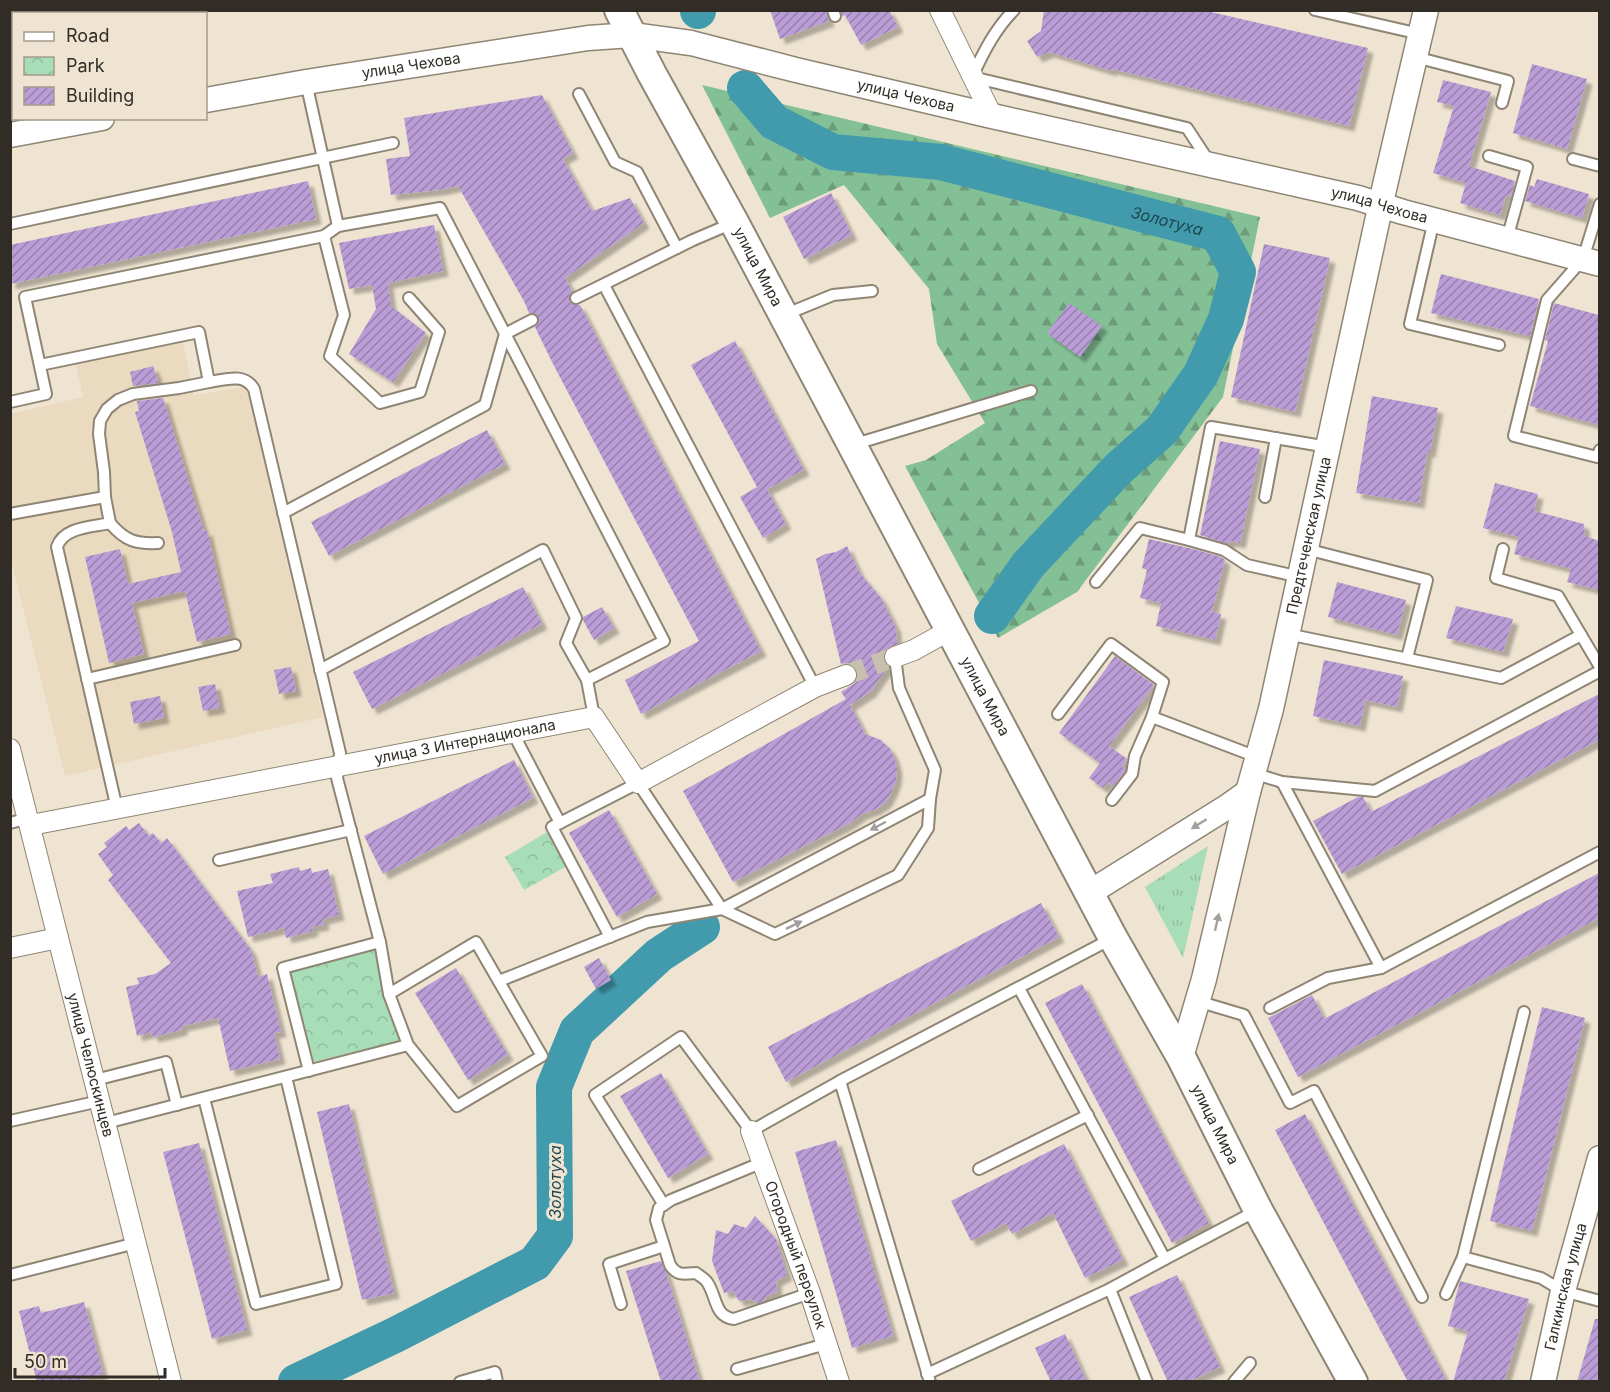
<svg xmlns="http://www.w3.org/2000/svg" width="1610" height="1392" viewBox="0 0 1610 1392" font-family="Inter,sans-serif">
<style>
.built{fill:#e9dac0}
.grass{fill:url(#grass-tufts)}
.forest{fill:url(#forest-firs)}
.park{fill:url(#park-crowns)}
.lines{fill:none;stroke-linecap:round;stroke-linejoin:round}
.river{stroke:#429bad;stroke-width:36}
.building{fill:url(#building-hatch);filter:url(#shadow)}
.minor-tunnel{stroke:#c9bfaf;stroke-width:20;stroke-dasharray:20 10;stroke-linecap:butt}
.service-casing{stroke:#8f8574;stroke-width:14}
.minor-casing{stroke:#8f8574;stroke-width:22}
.tertiary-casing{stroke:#8f8574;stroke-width:27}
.secondary-casing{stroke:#8f8574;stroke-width:32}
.service{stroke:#fff;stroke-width:10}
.minor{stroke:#fff;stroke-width:20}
.tertiary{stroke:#fff;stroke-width:24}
.secondary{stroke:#fff;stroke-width:28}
.oneway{fill:#a2a09d}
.labels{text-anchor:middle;stroke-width:6;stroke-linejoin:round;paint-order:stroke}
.street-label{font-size:15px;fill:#312d26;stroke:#efe4d1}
.water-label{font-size:16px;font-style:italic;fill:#1e464e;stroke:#efe4d1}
</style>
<defs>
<pattern id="grass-tufts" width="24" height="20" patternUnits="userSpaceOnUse" patternTransform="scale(1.5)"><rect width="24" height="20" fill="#a7ddb7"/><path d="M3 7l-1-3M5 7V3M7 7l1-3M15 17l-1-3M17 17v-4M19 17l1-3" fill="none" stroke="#90be9d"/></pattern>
<pattern id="forest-firs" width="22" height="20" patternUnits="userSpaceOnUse" patternTransform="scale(1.5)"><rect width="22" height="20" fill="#83c096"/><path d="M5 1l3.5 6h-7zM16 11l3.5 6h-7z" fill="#6c9c7a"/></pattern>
<pattern id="park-crowns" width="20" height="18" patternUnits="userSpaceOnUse" patternTransform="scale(1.5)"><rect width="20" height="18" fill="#a7ddb7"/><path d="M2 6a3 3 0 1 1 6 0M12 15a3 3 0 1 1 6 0" fill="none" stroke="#90be9d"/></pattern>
<pattern id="building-hatch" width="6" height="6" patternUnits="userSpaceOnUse" patternTransform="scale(1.5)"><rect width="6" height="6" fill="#ba9cd6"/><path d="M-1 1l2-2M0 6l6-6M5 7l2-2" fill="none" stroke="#9880ad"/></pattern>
<filter id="shadow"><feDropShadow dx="5.5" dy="5.5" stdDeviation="1.5" flood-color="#0004"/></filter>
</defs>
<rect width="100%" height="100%" fill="#efe4d1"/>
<path class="built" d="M183,342L194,395L246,387L323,717L65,776L11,560L10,414L83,397L76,364Z"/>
<path class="grass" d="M1208,846L1183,958L1145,887Z"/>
<path class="forest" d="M702,85L1260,217L1223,397L1077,592L998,638L905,466L926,460L985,423L937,344L929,289L844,185L770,218Z"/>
<g class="park">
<path d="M554,828L574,862L524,890L505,857Z"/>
<path d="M377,949L401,1041L312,1062L289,972Z"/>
</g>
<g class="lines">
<g class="river">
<path d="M698,10V11"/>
<path id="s1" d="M745,88L774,122L833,152L941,162L1218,234L1238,272L1226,319L1201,374L1162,430L1118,469L1028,565L992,616"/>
<path d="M296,1382L395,1335L535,1263L555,1236L554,1087L577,1031L659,955L702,927"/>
</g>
</g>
<g class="building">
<path d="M770,10H826L829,21L780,39Z"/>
<path d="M841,10H889L898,27L861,45L845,15L842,16Z"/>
<path d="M1044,10H1202L1368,48L1349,126L1112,69L1111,71L1049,52L1037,57L1027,41L1041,31Z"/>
<path d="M1532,64L1587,79L1567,149L1513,133Z"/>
<path d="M1443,80L1491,92L1469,166L1515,181L1511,197L1506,195L1500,215L1460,203L1466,183L1433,173L1454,106L1437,102Z"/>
<path d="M542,95L573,153L563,159L592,211L630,198L644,223L565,278L572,291L569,294V301L572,304L580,305L761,651L641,714L625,680L699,641L552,362L535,327L539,321L538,316L536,313H529L524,301L458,186L439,190L391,195L386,159L410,156L404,118Z"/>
<path d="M1537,179L1589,194L1582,218L1525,201L1530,185L1534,187Z"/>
<path d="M308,181L316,219L10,284V245Z"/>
<path d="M831,193L852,235L804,259L783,217Z"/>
<path d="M434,225L443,271L388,283L391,306L426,333L393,382L349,354L376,309L372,285L349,289L339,243Z"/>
<path d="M1264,244L1330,258L1295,412L1231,397Z"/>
<path d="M1441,274L1539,299L1530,336L1431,313Z"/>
<path d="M1069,303L1102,326L1080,357L1047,333Z"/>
<path d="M1554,303L1599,315V425L1530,406L1548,341L1545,340Z"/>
<path d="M735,341L804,470L767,489L786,524L763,538L740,497L757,487L691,365Z"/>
<path d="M153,366L159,383L133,386L130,372Z"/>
<path d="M1372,396L1438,408L1430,452H1427L1419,503L1356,493Z"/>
<path d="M163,398L204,531L207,530L231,634L197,642L185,591L132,603L144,654L109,663L85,557L120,549L128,584L181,572L172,532L135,412L139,411L137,401Z"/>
<path d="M487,430L505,464L329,556L311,522Z"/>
<path d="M1220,441L1260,449L1240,543L1230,541L1229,544L1200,535Z"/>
<path d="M1495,483L1538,494L1534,511L1584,524L1585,536L1599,541V590L1567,582L1571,569L1514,554L1519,537L1483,528Z"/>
<path d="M1149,539L1197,550L1221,557L1225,560L1212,612L1221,614L1215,640L1156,626L1161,603L1140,598L1147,570L1142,568Z"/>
<path d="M847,546L859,572L881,598L896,628L897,644L886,649L883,654L884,662L888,667L870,692L850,705L865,734L881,740L890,749L894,757L897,769L896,780L892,791L886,802L876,809L862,814L848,824L733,882L683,791L846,699L841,692L855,683L858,677L857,671L853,665L847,663L841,664L840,660L816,559L825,554L836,552Z"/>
<path d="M1337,582L1406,600L1397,635L1328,617Z"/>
<path d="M523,587L542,624L372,709L353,672Z"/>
<path d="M1456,606L1513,619L1503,652L1446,638Z"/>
<path d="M602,607L614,628L594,640L583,620V617Z"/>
<path d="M1115,656L1154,685L1109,746L1127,759L1122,767L1125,769V771L1113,786L1108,782L1103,788L1089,778L1100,763L1059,733Z"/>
<path d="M1324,660L1403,676L1397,707L1365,700L1360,726L1313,716Z"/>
<path d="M291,667L296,691L279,694L274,670Z"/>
<path d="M215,684L220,708L203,711L198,687Z"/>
<path d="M1599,694V740L1342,874L1313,821L1358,797H1363L1371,812Z"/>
<path d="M160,696L164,718L134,724L130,702Z"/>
<path d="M514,760L533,798L383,874L364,836Z"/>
<path d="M609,810L657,894L617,917L569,833Z"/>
<path d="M139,823L149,836L153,833L161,843L167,838L251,950L258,977L267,974L281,1032L274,1033L280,1059L230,1071L218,1018L182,1026V1030L153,1037L151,1032L137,1036L126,987L139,984L137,978L155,974L171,963L108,880L113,875L98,854L107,847L104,843L126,826L129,830Z"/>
<path d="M299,867L300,871L311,868L312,873L328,869L339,915L323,919L324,925L312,927L313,931L286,938L284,928L248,937L237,891L273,883L270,874Z"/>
<path d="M1599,873V918L1298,1077L1268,1018L1312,995L1324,1019Z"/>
<path d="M1041,903L1059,937L786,1082L768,1047Z"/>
<path d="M599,958L611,980L596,989L584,967Z"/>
<path d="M456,968L508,1055L468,1080L415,993Z"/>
<path d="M1082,984L1209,1223L1172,1243L1045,1003Z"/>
<path d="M1542,1007L1585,1018L1532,1231L1490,1221Z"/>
<path d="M661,1073L708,1154L668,1178L620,1096Z"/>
<path d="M349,1104L394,1293L362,1300L317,1112Z"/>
<path d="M1305,1114L1408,1308L1447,1382H1408L1377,1324L1275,1130Z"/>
<path d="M836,1140L893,1336L852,1348L795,1152Z"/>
<path d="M199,1143L247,1330L212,1339L163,1152Z"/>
<path d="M1064,1144L1123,1260L1085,1278L1053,1213L1012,1234L1006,1223L971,1241L951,1201Z"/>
<path d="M755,1216L776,1239L787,1275L776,1281L777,1292L766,1296L764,1301L758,1303L751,1299L739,1301L733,1291L724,1293L712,1261L716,1230L728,1234L734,1224L746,1228Z"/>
<path d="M661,1261L665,1270L700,1382H661L626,1271Z"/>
<path d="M1177,1275L1220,1367L1188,1382H1168L1129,1297Z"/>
<path d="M1460,1281L1529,1299L1504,1382H1453L1468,1331L1448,1326Z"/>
<path d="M84,1302L103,1374L73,1382H37L19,1311L39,1306L41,1313Z"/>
<path d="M1595,1319H1599V1382H1577Z"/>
<path d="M1065,1334L1087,1382H1051L1035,1348Z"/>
</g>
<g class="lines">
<path class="minor-tunnel" d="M846,675L895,657"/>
<defs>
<g id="service">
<path d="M833,10L835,16"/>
<path d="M1014,10C995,29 983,53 972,77L1187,128L1210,163"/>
<path d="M1315,10L1420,34"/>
<path d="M54,14L55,10"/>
<path d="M1415,57L1508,81L1502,103"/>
<path d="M306,82L338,226L440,208L664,641L587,680L594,717"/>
<path d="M579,94L615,162L637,172L677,248"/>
<path d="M1489,156L1527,167L1507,239"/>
<path d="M1573,159L1600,166"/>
<path d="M1600,204L1583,259L1547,300L1514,436L1597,457L1600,450"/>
<path d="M1434,220L1410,324L1499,345"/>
<path d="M10,224L393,143"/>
<path d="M324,236L344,315L330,356L380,403L420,392L439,332L409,298"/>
<path d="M604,285L815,687"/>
<path d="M576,298L693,240L733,223"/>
<path d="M784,315L833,295L872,291"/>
<path d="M40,365L199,332L209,382C225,380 244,372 254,389L340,753L337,778L380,942L389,994"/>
<path d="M10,402L46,394L25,297L324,236L338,226"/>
<path d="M852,445L1031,391"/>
<path d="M1265,497L1276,438"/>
<path d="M283,513L485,405L505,334L532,320"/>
<path d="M10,514L105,497"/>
<path d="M110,523C125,541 136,544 158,543"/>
<path d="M1189,540L1224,550L1247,565L1300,577"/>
<path d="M1306,549L1427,580L1407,658"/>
<path d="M1503,549L1496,578L1558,596L1600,667"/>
<path d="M1096,582L1140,528L1189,540L1211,427L1328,447"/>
<path d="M1287,634L1501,678L1581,635"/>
<path d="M320,670L543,550L576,618L566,643L587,680"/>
<path d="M87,679L235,645"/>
<path d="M1058,714L1111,644L1163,682L1152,717L1257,757"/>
<path d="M513,733L560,823"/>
<path d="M1253,773L1282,782L1375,791L1600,671"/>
<path d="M1282,782L1381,968"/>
<path d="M1112,800L1132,774L1135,756L1152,717"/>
<path d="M117,809L57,547C63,527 92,527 110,523L105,497L104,472L99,434L100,421L107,409L118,400L133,394L179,388L209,382"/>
<path d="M10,823L29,818"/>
<path d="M219,860L351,830"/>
<path d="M610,937L552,827L638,783L722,909L775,934L898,875L928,828L930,799L935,770L899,688L895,657"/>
<path d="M499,981L647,922L722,909L930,799"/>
<path d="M1019,988L1165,1259L1258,1210"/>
<path d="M1197,1001L1244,1015L1290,1103L1314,1091L1422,1297"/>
<path d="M1270,1008L1328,978L1381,968L1600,852"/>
<path d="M1524,1012L1463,1257L1541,1278L1563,1291L1600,1301"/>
<path d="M309,1071L283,968L380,942"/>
<path d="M95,1080L166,1062L177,1105"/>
<path d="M840,1081L930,1382"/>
<path d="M204,1098L256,1304L336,1284L286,1077"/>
<path d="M10,1121L100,1101"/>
<path d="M106,1123L408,1045L389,994L476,942L542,1056L457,1106L408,1045"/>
<path d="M763,1162L671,1200L659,1208L656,1220L670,1265C677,1276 684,1274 696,1273C700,1276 705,1279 707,1282C717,1296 714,1317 734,1319L810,1293"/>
<path d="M979,1169L1088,1115"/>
<path d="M664,1205L595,1095L681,1037L751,1131L840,1081L1113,938"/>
<path d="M10,1275L136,1243"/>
<path d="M1446,1294L1463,1257"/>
<path d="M621,1304L609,1264L664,1246"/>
<path d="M737,1369L826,1344"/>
<path d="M927,1374L1110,1289"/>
<path d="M460,1382L495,1372L497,1382"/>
<path d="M1147,1382L1110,1289L1165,1259"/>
<path d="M1234,1382L1250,1363"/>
</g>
<g id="minor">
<path d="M940,10L992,116"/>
<path d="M895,657L914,650L950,630"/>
<path id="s2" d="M10,749L171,1382"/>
<path id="s3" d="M31,825L594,717L638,783L815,687L846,675"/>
<path d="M10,948L58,938"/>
<path id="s4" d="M751,1131L810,1293L839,1382"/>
</g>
<g id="tertiary">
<path id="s5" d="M206,100L306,82L588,38L632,35L691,43L796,70L992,116L1358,198L1403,212L1600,264"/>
<path d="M10,135L102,118"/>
<path d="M1089,893L1227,807L1248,792"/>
<path id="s6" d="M1181,1057L1204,979L1248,792L1271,709L1385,185L1426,10"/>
<path id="s7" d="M1543,1382L1563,1291L1600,1158"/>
</g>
<g id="secondary">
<path id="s8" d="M619,10L652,74L734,222L1113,938L1181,1057L1258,1210L1353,1382"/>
</g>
</defs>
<use href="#service" class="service-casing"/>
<use href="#minor" class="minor-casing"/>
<use href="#tertiary" class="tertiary-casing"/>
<use href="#secondary" class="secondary-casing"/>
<use href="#service" class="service"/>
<use href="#minor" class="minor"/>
<use href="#tertiary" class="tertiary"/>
<use href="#secondary" class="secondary"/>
</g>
<defs><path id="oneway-solid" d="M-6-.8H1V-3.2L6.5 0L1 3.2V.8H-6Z" transform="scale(1.5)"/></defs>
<g class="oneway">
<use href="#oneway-solid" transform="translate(1199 824) rotate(148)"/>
<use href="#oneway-solid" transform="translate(878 826) rotate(152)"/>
<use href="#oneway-solid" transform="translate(1217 922) rotate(-77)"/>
<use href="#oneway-solid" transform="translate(794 925) rotate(-26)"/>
</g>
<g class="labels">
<g class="street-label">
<text dy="5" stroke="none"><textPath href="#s5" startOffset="208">улица Чехова</textPath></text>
<text dy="5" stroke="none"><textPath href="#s5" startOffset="712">улица Чехова</textPath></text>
<text dy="5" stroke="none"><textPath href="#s5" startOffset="1198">улица Чехова</textPath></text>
<text dy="5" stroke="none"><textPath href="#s8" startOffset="292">улица Мира</textPath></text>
<text dy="5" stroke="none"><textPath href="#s6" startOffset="537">Предтеченская улица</textPath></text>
<text dy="5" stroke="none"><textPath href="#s8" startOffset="778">улица Мира</textPath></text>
<text dy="5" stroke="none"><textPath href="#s3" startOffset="442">улица 3 Интернационала</textPath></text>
<text dy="5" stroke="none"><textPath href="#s2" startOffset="326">улица Челюскинцев</textPath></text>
<text dy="5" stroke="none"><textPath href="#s8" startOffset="1264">улица Мира</textPath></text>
<text dy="5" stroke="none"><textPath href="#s4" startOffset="132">Огородный переулок</textPath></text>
<text dy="5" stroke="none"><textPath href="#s7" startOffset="98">Галкинская улица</textPath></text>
</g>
<g class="water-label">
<text dy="6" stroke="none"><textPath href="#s1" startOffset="453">Золотуха</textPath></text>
<text transform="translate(555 1182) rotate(-90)" y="6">Золотуха</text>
</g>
</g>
<rect width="1610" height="1392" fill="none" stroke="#312d26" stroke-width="24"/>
<rect x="12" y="12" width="195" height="108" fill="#efe4d1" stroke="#a39b8d" stroke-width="1.5"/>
<rect x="24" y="32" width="30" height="9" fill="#ffffff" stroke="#a39b8d" stroke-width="1.5"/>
<text x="66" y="42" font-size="18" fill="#312d26">Road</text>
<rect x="24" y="57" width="30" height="18" fill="url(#park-crowns)" stroke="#a39b8d" stroke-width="1.5"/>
<text x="66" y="72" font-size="18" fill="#312d26">Park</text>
<rect x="24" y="87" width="30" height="18" fill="url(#building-hatch)" stroke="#a39b8d" stroke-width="1.5"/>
<text x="66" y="102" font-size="18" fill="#312d26">Building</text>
<path d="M15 1368v9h150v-9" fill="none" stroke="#312d26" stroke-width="3"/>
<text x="24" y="1368" font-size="18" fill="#312d26" stroke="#efe4d1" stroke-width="4.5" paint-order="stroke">50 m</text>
</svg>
